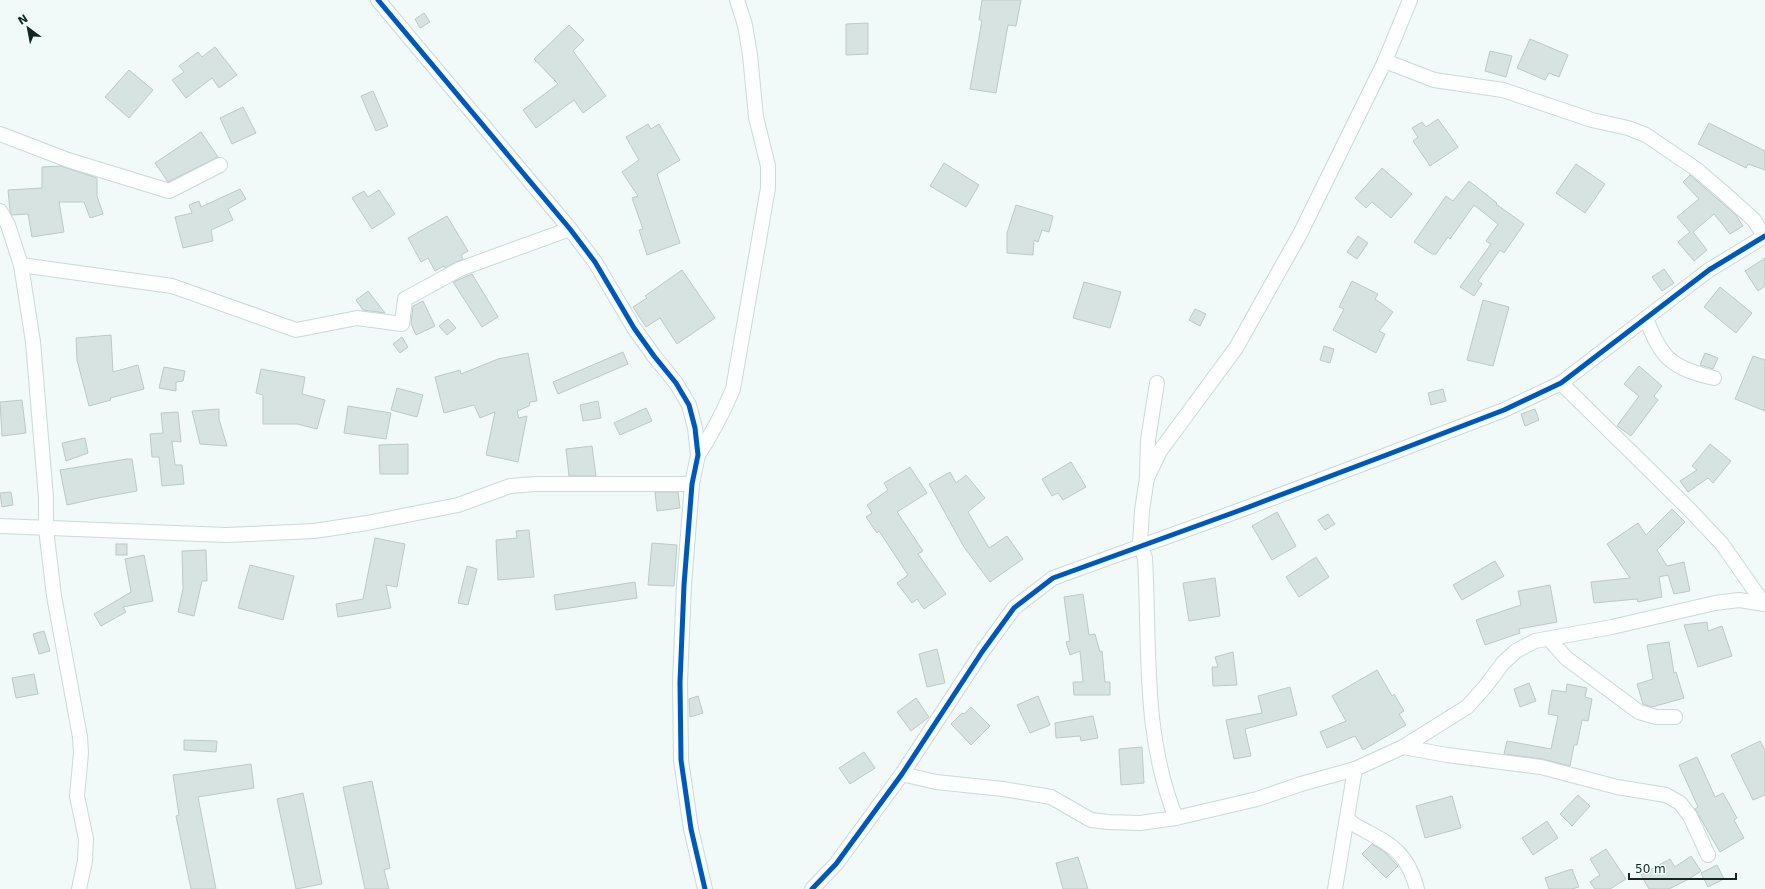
<svg xmlns="http://www.w3.org/2000/svg" width="1765" height="889" viewBox="0 0 1765 889" font-family="'DejaVu Sans',sans-serif">
<style>
.building{fill:#d7e3e0;stroke:#bdc9c7}
.lines{fill:none;stroke-linecap:round;stroke-linejoin:round}
.minor-casing{stroke:#ccd9d6;stroke-width:16}
.minor{stroke:#fdfefe;stroke-width:14}
.cycleway-casing{stroke:#edfefb;stroke-width:8}
.cycleway{stroke:#0057b8;stroke-width:5}
</style>
<rect width="100%" height="100%" fill="#f1faf8"/>
<g class="building">
<path d="M982,0H1021L1016,26L1008,25L996,93L970,89L982,20H979Z"/>
<path d="M424,13L430,22L420,28L415,19Z"/>
<path d="M868,23V54L846,55V24Z"/>
<path d="M569,25L584,40L573,51L606,96L583,113L574,100L536,128L523,110L558,84L534,59Z"/>
<path d="M1530,39L1568,55L1559,77L1549,73L1545,80L1517,68Z"/>
<path d="M215,47L237,75L219,88L212,78L186,98L172,80L184,72L179,66L198,52L202,57Z"/>
<path d="M1490,51L1512,56L1506,77L1485,71Z"/>
<path d="M129,70L153,90L129,118L105,97Z"/>
<path d="M373,91L388,126L376,131L361,96Z"/>
<path d="M243,107L256,133L232,144L220,118Z"/>
<path d="M1438,119L1458,147L1430,166L1413,141L1418,137L1412,128L1422,122L1426,127Z"/>
<path d="M1709,123L1765,151V170L1748,164L1746,168L1698,144Z"/>
<path d="M648,124L651,129L659,124L680,160L657,174L680,243L647,255L639,230L643,229L632,198L638,196L622,172L639,160L626,137Z"/>
<path d="M201,132L218,157L168,182L155,163Z"/>
<path d="M944,163L979,185L966,207L930,186Z"/>
<path d="M1576,164L1605,184L1585,213L1556,193Z"/>
<path d="M61,166L97,178V196L103,214L90,218L84,202H59L64,232L32,237L28,214L12,215L10,211L8,190L42,188V167Z"/>
<path d="M1382,168L1412,194L1391,218L1372,202L1366,208L1355,198Z"/>
<path d="M1690,175L1736,215L1743,226L1730,234L1714,214L1693,232L1707,250L1694,261L1678,242L1690,232L1677,217L1699,199L1683,182Z"/>
<path d="M1469,181L1497,203L1496,204L1524,224L1504,253L1500,250L1478,281L1482,284L1474,296L1460,287L1491,244L1486,241L1498,224L1474,205L1450,239L1448,237L1436,254H1432L1414,242L1446,196L1453,201Z"/>
<path d="M240,189L246,199L228,209L233,220L211,230L213,241L183,248L175,217L192,213L189,205L199,201L201,207Z"/>
<path d="M379,190L395,214L372,229L352,198L364,191L368,197Z"/>
<path d="M1016,205L1053,216L1049,232L1042,230L1038,242L1034,240L1033,255L1007,253V233Z"/>
<path d="M447,216L468,251L461,255L463,259L445,268L444,266L435,271L428,258L421,262L408,238Z"/>
<path d="M1358,236L1368,243L1357,259L1347,252Z"/>
<path d="M1765,258V286L1758,291L1745,271Z"/>
<path d="M1664,269L1674,283L1662,291L1652,277Z"/>
<path d="M682,270L715,318L677,344L660,318L646,327L633,307L647,298L645,296Z"/>
<path d="M472,274L498,317L482,327L453,282Z"/>
<path d="M1352,281L1378,294L1375,299L1393,312L1379,331L1385,334L1376,353L1333,330L1344,309L1339,307Z"/>
<path d="M1084,282L1121,292L1110,328L1073,318Z"/>
<path d="M1720,287L1752,313L1736,333L1704,307Z"/>
<path d="M368,291L385,313L363,310L356,300Z"/>
<path d="M1483,300L1509,307L1493,366L1467,360Z"/>
<path d="M423,301L435,326L416,335L411,324L413,306Z"/>
<path d="M1195,309L1206,314L1200,326L1189,320Z"/>
<path d="M448,319L456,328L447,335L439,326Z"/>
<path d="M111,335L113,372L138,365L144,389L110,398L111,400L89,406L77,360L76,338Z"/>
<path d="M402,337L408,347L400,353L393,344Z"/>
<path d="M1324,346L1334,349L1330,363L1320,360Z"/>
<path d="M623,352L628,364L558,394L553,382Z"/>
<path d="M528,353L537,401L530,402L529,406L517,411L519,418L527,416L518,462L486,455L495,412L480,418L474,405L444,413L435,377L460,370L461,374L498,359Z"/>
<path d="M1705,353L1718,358L1713,369L1700,365Z"/>
<path d="M1753,356L1765,360V411L1735,399Z"/>
<path d="M1639,366L1662,386L1654,396L1658,400L1631,436L1617,426L1639,396L1624,384Z"/>
<path d="M164,367L185,371L183,381L176,382V391L159,388Z"/>
<path d="M261,369L305,377L302,394L325,400L317,429L297,424H263V395L256,393Z"/>
<path d="M397,388L423,395L417,417L391,410Z"/>
<path d="M1443,389L1446,401L1431,405L1428,393Z"/>
<path d="M22,400L26,433L2,436L0,402Z"/>
<path d="M598,401L601,418L583,421L580,405Z"/>
<path d="M348,406L391,413L386,439L344,433Z"/>
<path d="M646,408L652,421L620,435L614,423Z"/>
<path d="M219,409V419L227,446L200,444L192,411Z"/>
<path d="M1535,409L1539,420L1525,426L1521,414Z"/>
<path d="M178,412L181,442L172,441L175,465H182L184,484L162,486L159,457H152L150,434L163,433L161,413Z"/>
<path d="M85,438L88,453L66,461L62,443Z"/>
<path d="M408,444V474H380L379,445Z"/>
<path d="M1710,444L1731,461L1713,483L1708,478L1688,492L1680,481L1697,470L1692,466Z"/>
<path d="M592,446L596,476H569L566,449Z"/>
<path d="M127,459H132L137,491L98,498L67,505L60,470Z"/>
<path d="M1071,462L1086,487L1063,500L1058,493L1052,496L1042,479Z"/>
<path d="M910,467L927,493L897,512L923,551L918,554L946,594L924,609L917,599L912,603L897,583L908,575L879,531L877,533L866,517L872,513L867,505L888,490L884,483Z"/>
<path d="M950,472L956,483L966,475L985,498L968,512L989,548L1007,536L1023,559L990,582L964,547L929,484Z"/>
<path d="M11,492L13,505L2,507L0,493Z"/>
<path d="M655,492H678L680,508L657,511Z"/>
<path d="M1672,509L1685,522L1657,550L1667,566L1684,562L1690,591L1674,594L1668,575L1659,577L1662,597L1638,602L1637,599L1594,603L1591,582L1630,578L1607,544L1638,523L1646,535Z"/>
<path d="M1277,512L1296,546L1272,560L1252,526Z"/>
<path d="M1328,514L1335,524L1325,530L1318,520Z"/>
<path d="M529,530L534,577L498,580L496,540L517,538L516,531Z"/>
<path d="M375,538L405,544L397,587L386,585L391,608L338,617L336,604L363,599Z"/>
<path d="M652,543L677,545L674,586L648,585Z"/>
<rect x="116" y="544" width="11" height="11"/>
<path d="M206,550L207,581H202L194,616L178,612L183,589L182,551Z"/>
<path d="M144,555L153,601L123,607L126,612L101,626L94,614L131,592L125,559Z"/>
<path d="M1316,557L1329,577L1299,597L1286,577Z"/>
<path d="M1495,561L1504,576L1462,600L1453,585Z"/>
<path d="M250,565L294,576L283,620L238,608Z"/>
<path d="M467,566L477,569L468,605L458,603Z"/>
<path d="M1215,578L1220,616L1189,621L1183,583Z"/>
<path d="M635,582L637,598L556,610L554,595Z"/>
<path d="M1550,585L1557,622L1519,629L1520,633L1485,645L1476,620L1521,605L1518,591Z"/>
<path d="M1083,594L1089,635L1095,634L1100,652L1102,651L1105,682H1110V695H1074L1073,682H1083L1080,651L1070,655L1066,642L1070,641L1064,597Z"/>
<path d="M1707,622L1708,631L1722,626L1732,656L1698,667L1684,625Z"/>
<path d="M44,631L50,651L39,654L33,634Z"/>
<path d="M1669,642L1674,673L1676,672L1684,698L1652,707L1643,704L1637,684L1653,679L1647,645Z"/>
<path d="M937,649L945,683L927,687L919,654Z"/>
<path d="M1233,652L1237,685L1213,686L1212,667H1218L1215,657Z"/>
<path d="M1377,670L1392,696L1394,694L1404,711L1399,714L1406,725L1363,750L1355,736L1327,748L1320,732L1346,721L1332,696Z"/>
<path d="M34,674L38,694L16,698L12,678Z"/>
<path d="M1529,683L1536,701L1520,707L1514,689Z"/>
<path d="M1567,684L1587,688L1585,697L1592,699L1588,721L1582,720L1577,745H1574L1570,766L1542,759L1504,754L1507,741L1551,749L1558,716L1548,714L1552,690L1566,692Z"/>
<path d="M1290,687L1297,715L1245,729L1251,756L1234,759L1226,720L1262,713L1258,696Z"/>
<path d="M698,696L703,713L690,717L689,699Z"/>
<path d="M1038,696L1050,725L1030,733L1017,705Z"/>
<path d="M916,698L929,717L911,731L897,712Z"/>
<path d="M971,707L990,726L971,745L951,724L962,713L964,714Z"/>
<path d="M1093,716L1098,738L1081,741L1080,736L1056,738L1055,723Z"/>
<path d="M184,740L217,741L216,752L184,750Z"/>
<path d="M1760,741L1765,750V795L1753,800L1731,755Z"/>
<path d="M1142,747L1144,783L1121,785L1119,749Z"/>
<path d="M864,752L875,768L850,784L839,768Z"/>
<path d="M1697,757L1715,797L1723,793L1737,818L1734,820L1744,838L1720,852L1695,809L1698,807L1679,765Z"/>
<path d="M251,764L254,788L198,797L216,889H191L176,816L179,815L173,775Z"/>
<path d="M372,781L390,868L384,870L389,889H365L343,787Z"/>
<path d="M303,793L322,884L296,889L277,799Z"/>
<path d="M1578,795L1590,806L1572,826L1560,814Z"/>
<path d="M1452,796L1461,828L1425,838L1416,806Z"/>
<path d="M1547,821L1558,838L1533,855L1522,838Z"/>
<path d="M1372,844L1385,852L1398,866L1386,878L1362,854Z"/>
<path d="M1606,849L1626,879L1610,889H1595L1590,882L1600,875L1590,859Z"/>
<path d="M1691,856L1701,871L1689,879L1669,889H1649L1641,875L1670,859L1675,867Z"/>
<path d="M1078,857L1088,889H1063L1056,863Z"/>
<path d="M1717,865L1724,879L1708,887L1701,873Z"/>
<path d="M1572,869L1579,887L1572,889H1549L1545,878Z"/>
</g>
<g class="lines">
<defs>
<g id="minor">
<path d="M378,0L570,229L595,262L634,328L654,356L676,383L689,405L695,428L698,455L692,484L684,585L680,682L681,760L691,829L705,889"/>
<path d="M1385,61L1434,80L1503,90L1592,120L1628,128L1646,135L1696,169L1723,192L1754,220L1764,236"/>
<path d="M0,134L68,160L169,191L220,165"/>
<path d="M0,211L8,225L21,265L33,342L46,498V529L54,596L80,737L81,753L77,796L86,839L85,861L79,889"/>
<path d="M21,265L172,286L296,330L357,318L402,324L405,299L460,269L570,229"/>
<path d="M1646,318C1661,358 1671,368 1714,378"/>
<path d="M1561,383L1688,508L1722,544L1764,604"/>
<path d="M698,455C712,434 723,413 733,389L768,188V166L756,117L750,55L745,25L737,0"/>
<path d="M1147,474L1148,440L1157,383"/>
<path d="M0,526L226,535L314,531L367,523L458,505L510,486L535,484H692"/>
<path d="M1549,639L1566,658L1639,712L1656,717H1675"/>
<path d="M1403,747L1447,755L1541,767L1617,787L1666,795L1680,803L1690,816L1708,855"/>
<path d="M902,774L936,782L1003,789L1051,797L1091,820L1108,822L1140,823L1176,818L1257,799L1301,784L1355,769L1403,747L1467,707L1485,687L1503,663L1516,651L1535,641L1612,627L1715,603L1739,600L1765,604"/>
<path d="M1176,818C1142,734 1150,647 1145,558L1140,545L1142,510L1147,478L1160,451L1236,348L1300,234L1385,61L1410,0"/>
<path d="M1348,819L1353,824C1387,843 1406,848 1417,889"/>
<path d="M812,889L836,864L902,774L982,652L1014,608L1053,578L1238,511L1389,454L1504,410L1561,383L1709,270L1765,236"/>
<path d="M1335,889L1355,769"/>
</g>
</defs>
<use href="#minor" class="minor-casing"/>
<use href="#minor" class="minor"/>
<defs>
<g id="cycleway">
<path d="M378,0L570,229L595,262L634,328L654,356L676,383L689,405L695,428L698,455L692,484L684,585L680,682L681,760L691,829L705,889"/>
<path d="M812,889L836,864L902,774L982,652L1014,608L1053,578L1238,511L1389,454L1504,410L1561,383L1709,270L1765,236"/>
</g>
</defs>
<use href="#cycleway" class="cycleway-casing"/>
<use href="#cycleway" class="cycleway"/>
</g>
<g transform="translate(28 28) rotate(328)" stroke="#edfefb" stroke-width="3" paint-order="stroke">
<path d="M0-3L7 15L0 10L-7 15Z" fill="#142623"/>
<text y="-6" font-size="11" font-weight="bold" text-anchor="middle" fill="#142623">N</text>
</g>
<path d="M1629 873v6h107v-6" fill="none" stroke="#142623" stroke-width="2"/>
<text x="1635" y="873" font-size="12" fill="#142623" stroke="#edfefb" stroke-width="3" paint-order="stroke">50 m</text>
</svg>
